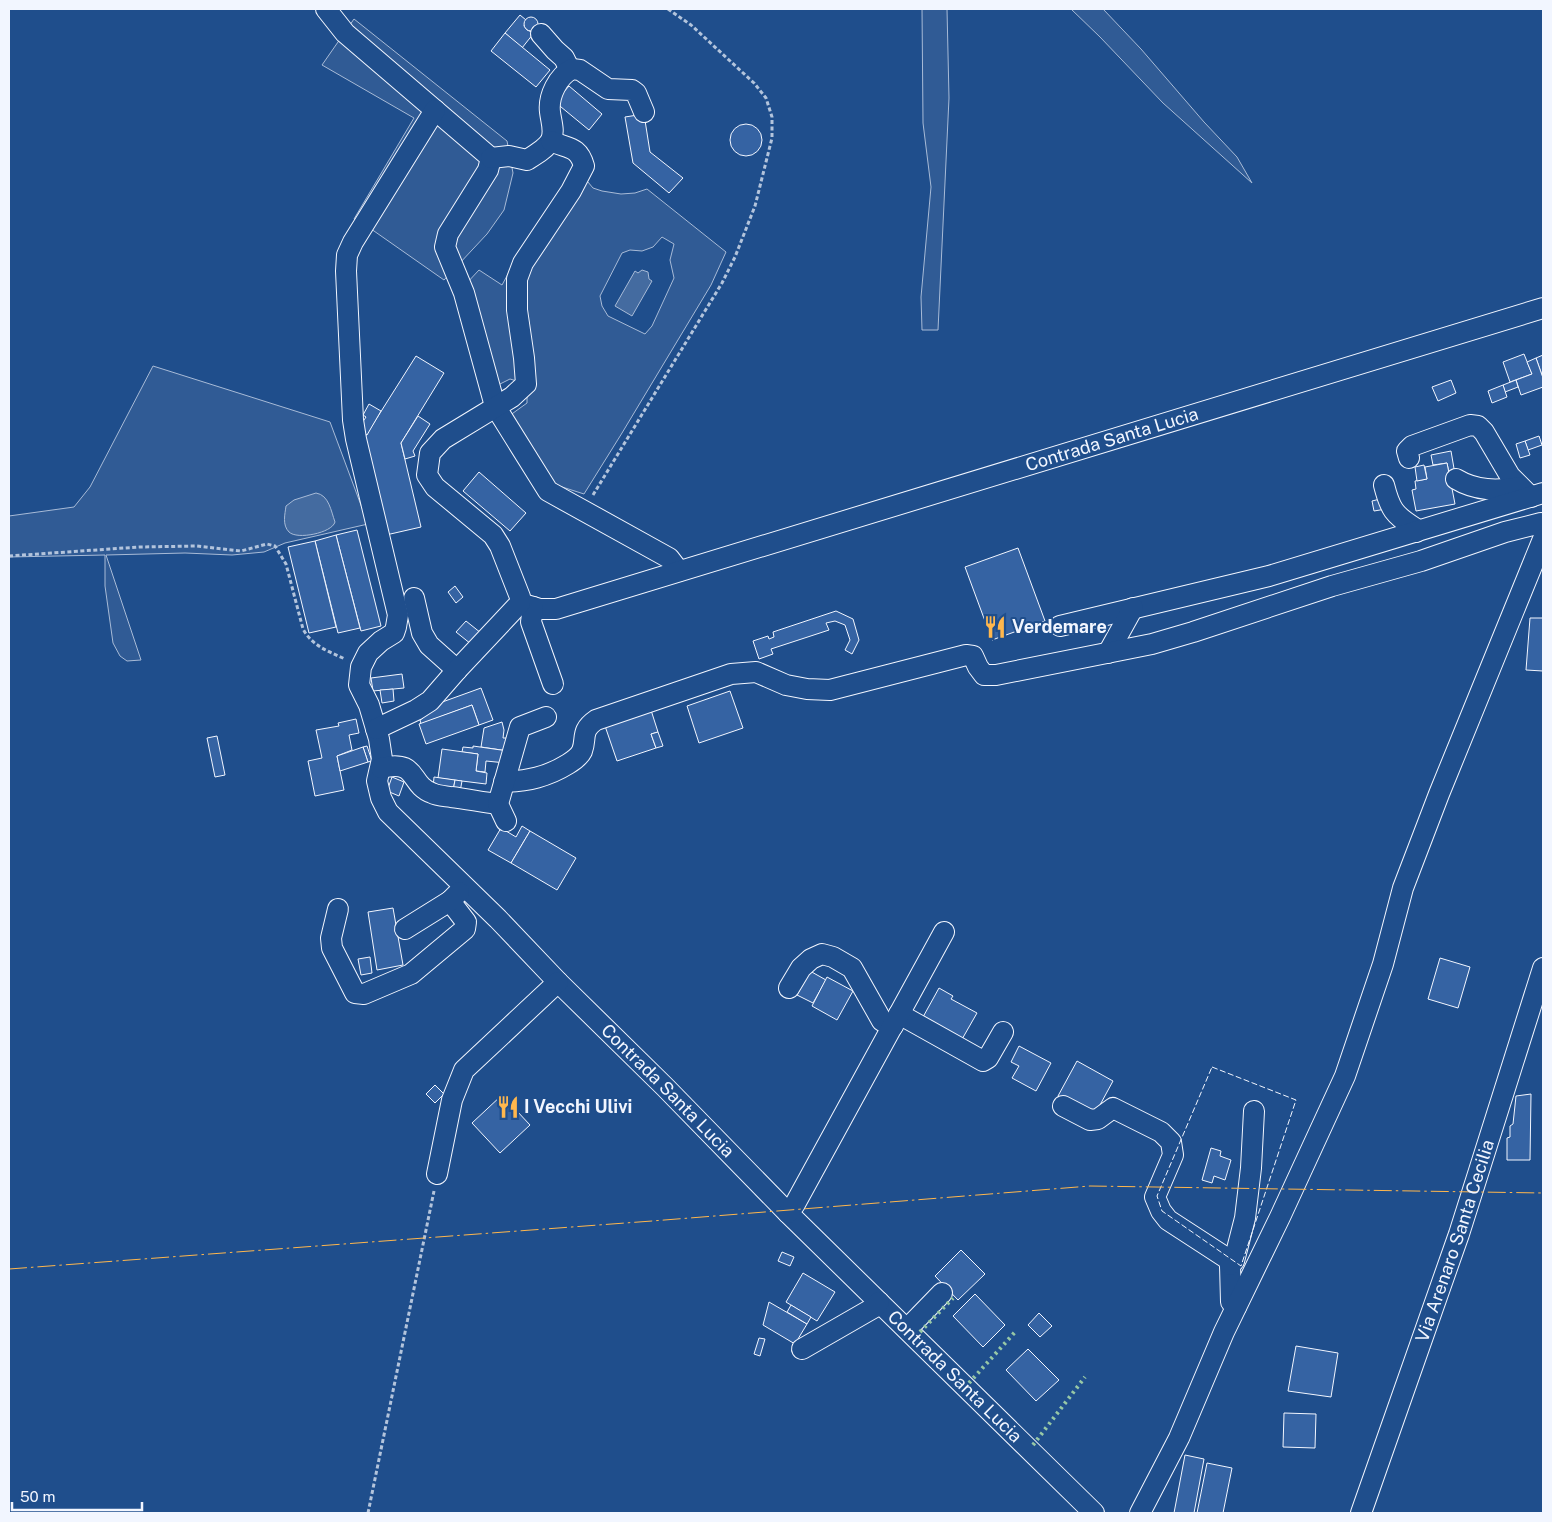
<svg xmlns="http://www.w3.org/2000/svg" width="1552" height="1522" viewBox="0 0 1552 1522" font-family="'Public Sans',sans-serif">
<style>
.built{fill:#305b95;stroke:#a8bbd7;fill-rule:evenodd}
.water{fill:#446ba0;stroke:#a8bbd7}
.building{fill:#3563a3;stroke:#f2f6ff}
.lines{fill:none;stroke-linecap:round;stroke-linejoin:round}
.minor-casing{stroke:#f2f6ff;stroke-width:22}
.path{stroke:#b3c4dc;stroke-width:3;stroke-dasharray:4 2.5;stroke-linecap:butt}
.minor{stroke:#1f4e8c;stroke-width:20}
.hedge{stroke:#97c8a6;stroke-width:4;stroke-dasharray:2.5 4;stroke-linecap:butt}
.fence{stroke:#f2f6ff;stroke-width:1;stroke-dasharray:6 2.5;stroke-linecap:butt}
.power{stroke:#ffb74d;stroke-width:1;stroke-dasharray:18 4 2.5 4;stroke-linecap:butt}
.labels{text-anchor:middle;stroke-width:4;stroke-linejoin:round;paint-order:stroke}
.street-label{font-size:18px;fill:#f2f6ff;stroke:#1f4e8c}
.poi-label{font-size:18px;font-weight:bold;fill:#f2f6ff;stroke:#1f4e8c;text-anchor:start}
</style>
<rect width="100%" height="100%" fill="#1f4e8c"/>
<g class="built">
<path d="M922,9H947L949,98L938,330H922L921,297L931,187L923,123Z"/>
<path d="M1071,9H1103L1141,49L1204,122L1237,157L1252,183L1163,103L1100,37Z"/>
<path d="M354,19L507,141L513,173L504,210L487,234L444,280L364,224L354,219L414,118L322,65Z"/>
<path d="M582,175L593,188L602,191L621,194L635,193L647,189L726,252L711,285L622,433L584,494L556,485L509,416L527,403V392L520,382L510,379L494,387L465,285L479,270L502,285L520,252ZM662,237L674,244L670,260L674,278L652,326L645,334L608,316L602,306L600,296L622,253L630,250L642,251L653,247Z"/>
<path d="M153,366L330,422L368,524L285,543L264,552L232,555L185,553L106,555L141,660L127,661L120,656L113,643L105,586V555L9,557V516L74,507L90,487Z"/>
</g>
<g class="water">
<path d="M642,270L648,272L649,279L652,281L632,316L615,306L635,271L638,273Z"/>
<path d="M316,493C329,495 331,511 335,522C332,533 297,540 289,532C282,525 285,514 286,506L294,500Z"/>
</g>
<g class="building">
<path d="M520,15L526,20L524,26L527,30L532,32L537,29L522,48L505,33Z"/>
<circle cx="531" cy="24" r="7"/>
<path d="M505,33L550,70L536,87L491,51Z"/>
<path d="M569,86L602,114L589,130L555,102Z"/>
<path d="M644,114L650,152L683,178L669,193L633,163L625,117Z"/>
<circle cx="746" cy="140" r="16"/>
<path d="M1524,354L1532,374L1510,382L1503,362Z"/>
<path d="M1543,355V378L1536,358Z"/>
<path d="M416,356L444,373L401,443L421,527L386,535L363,440Z"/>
<path d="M1536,358L1543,378V387L1521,395L1516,380L1532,374L1527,362Z"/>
<path d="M1451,380L1456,393L1438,401L1432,387Z"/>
<path d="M1516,380L1518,387L1505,392L1503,385Z"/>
<path d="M1503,385L1507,397L1492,403L1488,391Z"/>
<path d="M369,404L381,411L367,435L358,429L366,417L363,415Z"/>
<path d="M418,416L430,424L413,451L415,456L405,459L401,443Z"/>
<path d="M1539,436L1542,445L1528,450L1525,441Z"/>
<path d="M1525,441L1530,455L1520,458L1516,444Z"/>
<path d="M1451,451L1457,486L1452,488L1447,463L1433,465L1431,455Z"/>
<path d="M1447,463L1455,504L1416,511L1412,490L1416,489L1415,481L1427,479L1425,467Z"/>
<path d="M1424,465L1427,479L1417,481L1415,467Z"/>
<path d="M479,472L526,513L510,531L463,491Z"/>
<path d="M1384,498L1386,509L1374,511L1372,501Z"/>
<path d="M357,530L381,626L361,631L336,535Z"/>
<path d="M336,535L360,628L338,633L315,541Z"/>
<path d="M315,541L336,627L309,633L288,547Z"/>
<path d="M1018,548L1045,621L992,640L965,567Z"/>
<path d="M455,586L463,597L456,603L448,592Z"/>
<path d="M836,611L853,619L859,640L852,654L845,650L850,640L845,625L835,621L826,623L829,630L771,649L773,654L759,659L753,641L768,636L769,639L774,637L773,632Z"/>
<path d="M1530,618H1543V671L1526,670Z"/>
<path d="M466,621L481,633L471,644L456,632Z"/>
<path d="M402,674L404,688L373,691L371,678Z"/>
<path d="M481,688L493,720L479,725L472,705L421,724L420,720L423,718L422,714L434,705Z"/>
<path d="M393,689L394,701L382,703L380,690Z"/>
<path d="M730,691L743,728L699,743L687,706Z"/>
<path d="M472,705L479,725L426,744L419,724Z"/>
<path d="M650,707L658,732L651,734L656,748L617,761L604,723Z"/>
<path d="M356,719L359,733L349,735L352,750L337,756L344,790L315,796L308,761L322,758L316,730L339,726L338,723Z"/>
<path d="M502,722L504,730L503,738H510L508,751L481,747L484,728Z"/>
<path d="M658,732L663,746L656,748L651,734Z"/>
<path d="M217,736L225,775L215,777L207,738Z"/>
<path d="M367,746L372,761L368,762L363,747Z"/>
<path d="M473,746L508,751L506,763L486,761L485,772L476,771L478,754L462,752L463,747L473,748Z"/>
<path d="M363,747L368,762L340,771L337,756Z"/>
<path d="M442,749L478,754L476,771L487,773L486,784L438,778Z"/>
<path d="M392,777L404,782L399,796L387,791Z"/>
<path d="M434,777L455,780L453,791L433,788Z"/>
<path d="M455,780L462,781L460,792L453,791Z"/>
<path d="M522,826L530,831L511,863L488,850L501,828L516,837Z"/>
<path d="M530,831L576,858L557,890L511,863Z"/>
<path d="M393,908L403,965L377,970L368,912Z"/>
<path d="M370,957L372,973L361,975L358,959Z"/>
<path d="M1440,958L1470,967L1458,1008L1428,999Z"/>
<path d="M810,971L826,980L813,1003L797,995Z"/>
<path d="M827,977L853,991L837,1020L812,1006Z"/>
<path d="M939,988L953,996L951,999L977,1013L961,1041L923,1017Z"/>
<path d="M1019,1046L1051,1063L1036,1091L1012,1078L1019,1066L1011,1062Z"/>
<path d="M1077,1061L1113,1081L1094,1116L1058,1096Z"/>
<path d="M435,1085L444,1094L435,1103L426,1094Z"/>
<path d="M1531,1094L1530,1160H1507V1138L1510,1137V1126L1513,1124L1516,1096Z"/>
<path d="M502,1095L530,1125L500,1153L472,1123Z"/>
<path d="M1211,1148L1221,1151L1220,1156L1231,1160L1225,1180L1214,1176L1212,1183L1202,1180Z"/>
<path d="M961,1250L985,1274L958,1300L935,1276Z"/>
<path d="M782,1252L794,1257L790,1266L778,1261Z"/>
<path d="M803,1273L835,1292L817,1321L786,1302Z"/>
<path d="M975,1294L1005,1325L983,1347L953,1316Z"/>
<path d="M769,1302L807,1324L795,1344L763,1325Z"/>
<path d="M791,1305L811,1317L807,1324L787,1312Z"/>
<path d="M1039,1313L1052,1326L1040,1337L1028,1325Z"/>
<path d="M759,1338L765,1339L760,1356L754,1354Z"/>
<path d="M1296,1346L1338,1353L1331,1397L1288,1391Z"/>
<path d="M1028,1349L1059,1380L1036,1401L1006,1370Z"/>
<path d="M1284,1413L1316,1414L1315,1448L1283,1447Z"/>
<path d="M1185,1455L1204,1459L1194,1513H1174Z"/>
<path d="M1207,1463L1232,1468L1223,1513H1197Z"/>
</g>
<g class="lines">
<defs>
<g id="minor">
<path d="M326,9L345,33L491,158L488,170L448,234L445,247L464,293L495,406L548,491L669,558L679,571"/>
<path d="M541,34L555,50L564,58L570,70"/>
<path id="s1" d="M435,110L353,242L347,255L346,271L353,420L356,439L398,615L396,627L394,633L381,641L368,653L361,667L359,685L369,705L379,739L382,759L377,781L381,798L388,812L498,919L558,982L665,1087L788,1213L1094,1513"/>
<path d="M491,158L509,156L527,160C535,155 547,148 551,140C555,131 551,121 550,112C548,96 558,76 572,69L580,70L608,89L632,90L636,93L644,112"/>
<path d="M1409,458L1407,451L1412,446L1470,425L1478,426L1484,432L1510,476L1531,497"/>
<path d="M1456,479C1476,491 1497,491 1520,487"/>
<path d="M1384,485C1390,509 1394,515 1415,528L1416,532"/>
<path d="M414,598L422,633L429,645L457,670"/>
<path id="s2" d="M520,603L540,609H556L1543,308"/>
<path d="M533,607L531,622L553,684"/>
<path d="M1060,626L1269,576L1543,493"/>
<path d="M1108,653L1133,608"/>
<path d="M376,729L416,710L430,701L457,670L520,603V597L500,546L493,535L435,487L427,475L430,453L443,439L512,397L526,384L524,358L517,310V279L523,263L571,191L584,166C578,145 567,149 551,141"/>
<path d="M381,768C419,759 408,784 432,793C438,796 445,796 451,797C467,799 482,802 498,804"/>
<path d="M504,782C528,781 547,777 568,764C573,761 579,757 582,751C587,738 580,731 596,720L731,674L756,672L786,685L807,689L830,690L966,655L973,656L978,667L984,675H996L1152,644L1193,632L1332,586L1421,561L1505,532L1541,523L1543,524"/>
<path d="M506,821L498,804L520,727L546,717"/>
<path d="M338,909L331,938L332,948L355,993L364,994L411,974L465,929L466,922L450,901"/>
<path d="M405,929L450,901L459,892"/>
<path d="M789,988L801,968L811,959L822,954L833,957L852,968L882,1021L893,1026"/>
<path d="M899,1014L983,1061L988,1058L1003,1032"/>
<path d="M1063,1106L1090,1120L1098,1119L1113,1108L1161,1132L1171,1142L1173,1155L1155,1197L1161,1211L1168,1220L1228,1259L1230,1265L1231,1302L1236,1307"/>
<path d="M437,1174L452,1100L464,1070L558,982"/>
<path d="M788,1213L795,1204L944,932"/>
<path d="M1230,1265L1234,1261L1245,1218L1251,1168L1254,1111"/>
<path d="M907,1329L942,1293"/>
<path d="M802,1349L875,1307L879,1302"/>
<path d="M1140,1513L1179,1438L1224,1332L1280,1217L1345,1076L1383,964L1403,888L1439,794L1543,539"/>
<path id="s3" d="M1361,1513L1459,1234L1543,968"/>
</g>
</defs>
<use href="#minor" class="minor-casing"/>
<g class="path">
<path d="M593,495L722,283L735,257L755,206L772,138V117L766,98L754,83L691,25L668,9"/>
<path d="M9,556L139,547L197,546L241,551L267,544L275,546L286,564L303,629C312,646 328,651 345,659"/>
<path d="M368,1513L434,1191"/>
</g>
<use href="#minor" class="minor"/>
<g class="hedge">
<path d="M920,1332L953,1298"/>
<path d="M969,1383L1016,1331"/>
<path d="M1033,1445L1085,1377"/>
</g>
<path class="fence" d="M1212,1067L1296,1100L1241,1266L1162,1211L1157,1196Z"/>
<path class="power" d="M9,1269L652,1221L1090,1186L1543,1193"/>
</g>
<defs>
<symbol id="restaurant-bare" viewBox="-9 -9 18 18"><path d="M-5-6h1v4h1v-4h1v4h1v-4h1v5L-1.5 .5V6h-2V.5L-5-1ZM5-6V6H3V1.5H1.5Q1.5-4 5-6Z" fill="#ffb74d" stroke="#1f4e8c" stroke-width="2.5" paint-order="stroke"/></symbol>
</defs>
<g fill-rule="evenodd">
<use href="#restaurant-bare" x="979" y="611" width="32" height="32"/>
<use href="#restaurant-bare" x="492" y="1091" width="32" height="32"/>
</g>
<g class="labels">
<g class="street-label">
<text dy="6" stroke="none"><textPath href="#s2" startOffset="618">Contrada Santa Lucia</textPath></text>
<text dy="6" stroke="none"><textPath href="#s1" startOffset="1149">Contrada Santa Lucia</textPath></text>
<text dy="6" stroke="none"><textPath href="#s3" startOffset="288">Via Arenaro Santa Cecilia</textPath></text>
<text dy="6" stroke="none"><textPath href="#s1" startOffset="1554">Contrada Santa Lucia</textPath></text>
</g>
<g class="poi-label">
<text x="1012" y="633">Verdemare</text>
<text x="524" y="1113">I Vecchi Ulivi</text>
</g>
</g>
<rect width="1552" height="1522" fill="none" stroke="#f2f6ff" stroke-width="20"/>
<path d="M12 1502v8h130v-8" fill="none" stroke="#f2f6ff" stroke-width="2.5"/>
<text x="20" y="1502" font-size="15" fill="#f2f6ff" stroke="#1f4e8c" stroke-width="4" paint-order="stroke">50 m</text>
</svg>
